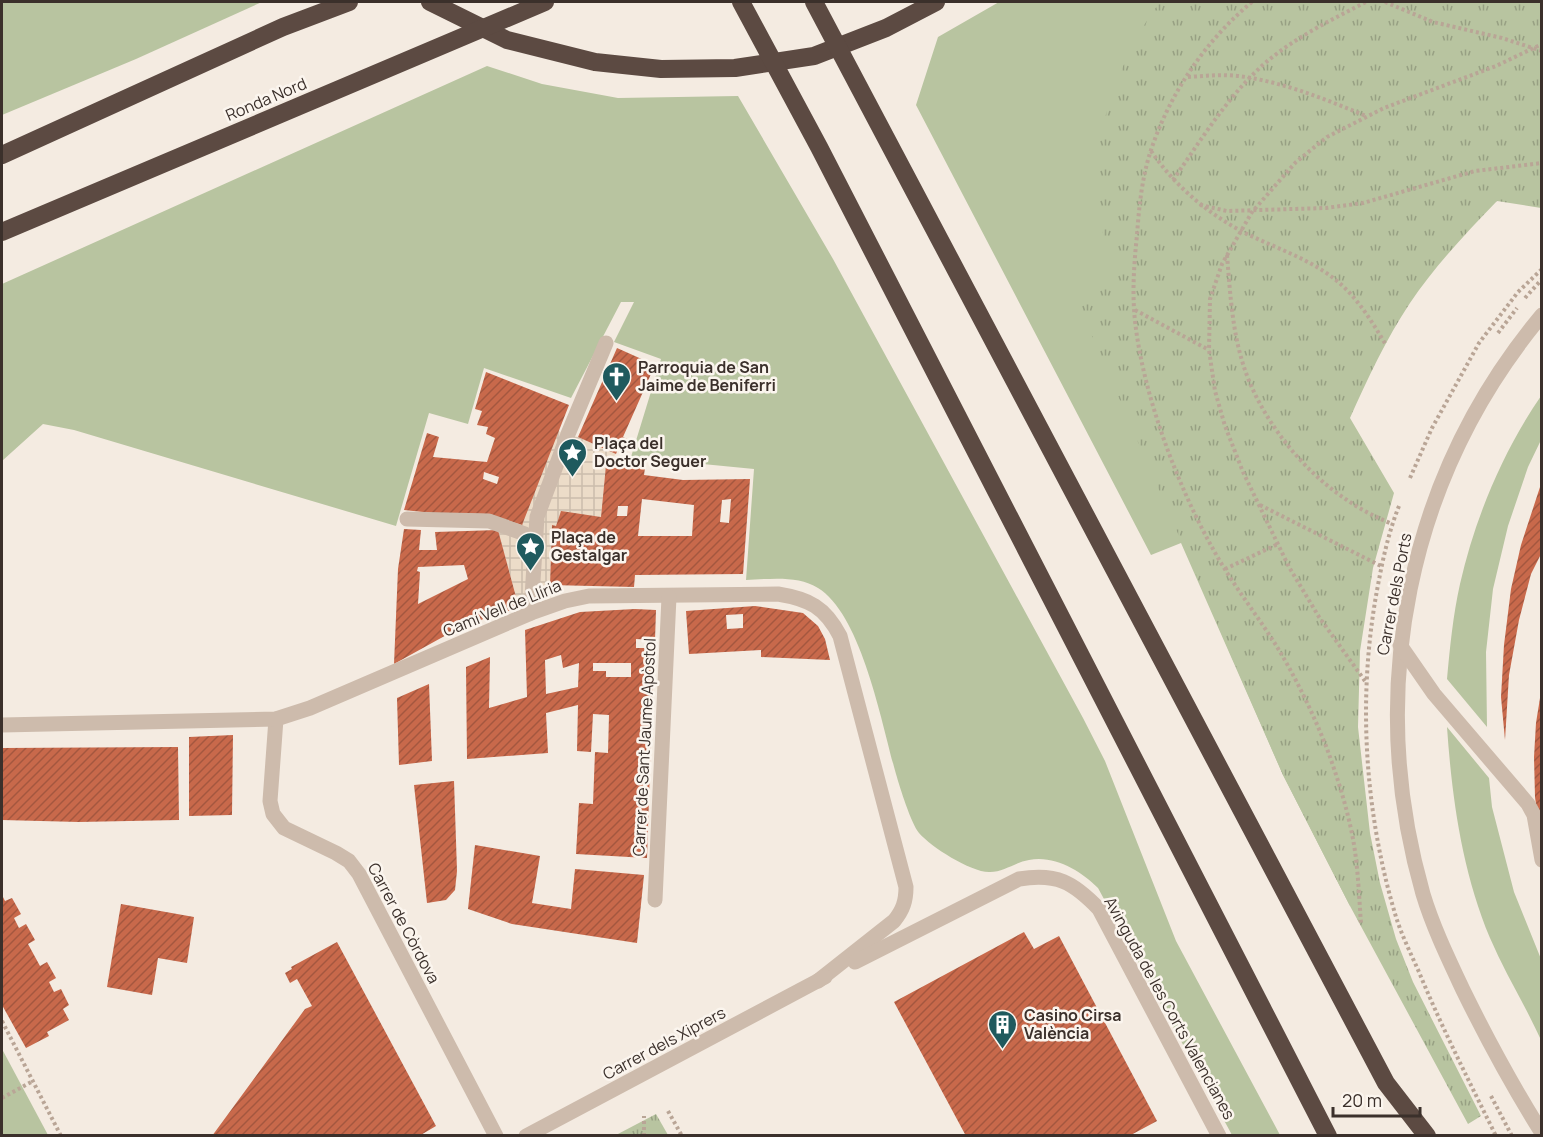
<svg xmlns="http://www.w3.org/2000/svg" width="1543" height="1137" viewBox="0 0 1543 1137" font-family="Manrope,sans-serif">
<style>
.grass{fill:#b8c4a0}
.park{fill:url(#park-tufts)}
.plaza{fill:url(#plaza-grid)}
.building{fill:url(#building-hatch);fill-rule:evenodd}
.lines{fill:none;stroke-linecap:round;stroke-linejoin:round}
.path{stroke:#b9a596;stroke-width:4;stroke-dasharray:3 3;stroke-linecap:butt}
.minor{stroke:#cdbbac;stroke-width:15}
.highway{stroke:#5c4a42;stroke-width:18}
.labels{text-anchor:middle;stroke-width:5;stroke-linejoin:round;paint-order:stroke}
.street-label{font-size:16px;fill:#3b302b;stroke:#fbf5ee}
.poi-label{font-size:16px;font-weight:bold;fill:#3b302b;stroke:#fbf5ee;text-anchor:start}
</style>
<defs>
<pattern id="park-tufts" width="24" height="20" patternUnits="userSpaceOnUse" patternTransform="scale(1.5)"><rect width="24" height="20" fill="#b8c4a0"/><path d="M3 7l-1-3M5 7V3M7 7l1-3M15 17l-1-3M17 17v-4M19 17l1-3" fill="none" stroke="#97a083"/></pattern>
<pattern id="plaza-grid" width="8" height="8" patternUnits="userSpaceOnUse" patternTransform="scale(1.5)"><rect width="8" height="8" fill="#ecdcc8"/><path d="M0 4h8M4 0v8" fill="none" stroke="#cbbdac"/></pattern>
<pattern id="building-hatch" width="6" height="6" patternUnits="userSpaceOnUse" patternTransform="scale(1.5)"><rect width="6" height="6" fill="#c8694b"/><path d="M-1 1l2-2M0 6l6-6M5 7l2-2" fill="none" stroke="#a4573f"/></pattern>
</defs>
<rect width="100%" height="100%" fill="#f4ebe1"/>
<g class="grass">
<path d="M2,2H262L136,59L2,115Z"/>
<path d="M999,2H1227L1350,906L1283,775L1181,543L1151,555L916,105L938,37Z"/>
<path d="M487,66L542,84L618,98L738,96L833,259L1083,718L1105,761L1176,941L1280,1135H1232L1098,888C1081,871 1055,855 1029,860C1016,862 1004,872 990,872C972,873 931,847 919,833C911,823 900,788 896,774C882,725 862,615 818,588C798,575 769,579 746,580L754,469L631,457L661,359L614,342L634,302H621L571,398L484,368L468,424L429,413L396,526L74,430L43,424L2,461V284Z"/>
<path d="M1541,396V440L1528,467L1508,526L1493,589L1486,652L1487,727L1447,679C1450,647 1453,615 1460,584C1475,518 1503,451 1541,396Z"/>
<path d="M1447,727L1489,778L1492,807L1514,892L1541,959V1040C1525,1005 1505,973 1490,938C1462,871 1452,799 1447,727Z"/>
<path d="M2,1049L48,1135H2Z"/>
</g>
<g class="park">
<path d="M1160,2H1541V208L1497,201C1466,233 1435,266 1410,303C1386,339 1368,378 1350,418L1394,493L1373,568L1360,651L1358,727L1370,833L1380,883L1396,939L1413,982L1481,1116L1468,1124L1350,906L1283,775L1075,297L1119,270C1110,250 1100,232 1097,209C1087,146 1121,52 1160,2Z"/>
<path d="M656,1114L668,1135H616Z"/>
</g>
<path class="plaza" d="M558,431L578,437L616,454L606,465L601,517L561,512L556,526H552L550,585L552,597L519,608L498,530Z"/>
<g class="building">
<path d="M617,348L655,365L623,437L627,439L623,451L618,449L616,454L578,437Z"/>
<path d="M486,372L569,405L522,525L487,514L432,513L404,510L427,433L439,437L433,457L487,462L495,438L486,434L488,427L477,425L482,411L475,409ZM484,472L499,477L497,484L483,479Z"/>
<path d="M606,465L645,468L644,475L683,480L750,479L743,574L635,575L634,587L550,585L552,525L556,526L561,511L601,517ZM642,499L694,505L692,536H638ZM731,499L729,523L720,522L722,500ZM618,506H628L627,516H617Z"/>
<path d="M1541,484L1542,552L1531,574L1519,620L1509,675L1505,740L1501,697L1504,645L1511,589L1521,545Z"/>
<path d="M404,529L421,530L419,550H437L435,532L498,530L519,608L497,614L459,628L394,664L398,569ZM464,565L468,579L418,604L420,572L417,571L418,567Z"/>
<path d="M755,606L803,613L818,626L825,639L830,660L761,657V650L689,654L686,611ZM743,614V628L727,629L726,615Z"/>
<path d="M635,609L656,610L655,640L636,639V648H654L647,858L576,854L579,803L593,804L595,752L608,753L609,715L593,714L591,752L577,751L578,705L546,713L548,753L467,759L466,667L490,657L489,708L527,697L525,630L580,612ZM561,655L563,668L579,663L578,687L546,694L545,660ZM593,663H631V677H606V671H593Z"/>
<path d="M429,684L432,761L399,765L397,698Z"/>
<path d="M1540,698H1542V848L1535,797L1534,757L1536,723Z"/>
<path d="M233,735L232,815L189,816V737Z"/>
<path d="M178,747L179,820L79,822L2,820V748Z"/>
<path d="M454,781L457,871L455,890L446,900L427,903L414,785Z"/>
<path d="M475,845L540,856L532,903L571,909L575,869L644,875L637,943L512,924L468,909Z"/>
<path d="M2,895L5,901L12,898L21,914L14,918L19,928L26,924L35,940L28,944L40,966L47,962L56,978L49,982L54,992L61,989L69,1005L63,1009L69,1020L47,1032L49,1036L26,1048L2,1005Z"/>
<path d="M121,904L194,917L187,963L158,958L152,995L107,987Z"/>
<path d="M1024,932L1034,949L1059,936L1157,1121L1129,1136H966L894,1002Z"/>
<path d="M337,942L436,1126L419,1136H212L305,1009L312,1006L297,979L290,983L285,973L292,969L291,967Z"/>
</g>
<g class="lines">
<g class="path">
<path d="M1252,2C1206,40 1170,93 1151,150C1142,177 1139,207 1137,235C1134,264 1132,292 1135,321C1143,394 1177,485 1213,549C1231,582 1254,611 1274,642C1294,674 1312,711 1326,746C1337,776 1347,807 1353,839C1358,866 1359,896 1361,924"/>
<path d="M1385,2L1433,22L1502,38L1542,51"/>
<path d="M1188,77C1205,76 1222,74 1239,76C1283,82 1325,99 1366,116"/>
<path d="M1151,151C1175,186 1206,212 1243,232C1273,247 1305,257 1332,277C1356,295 1371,320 1386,345"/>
<path d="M1173,180C1201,140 1228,96 1264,64C1294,38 1331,20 1366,2"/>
<path d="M1200,205L1227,211L1326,208L1363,203L1475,171L1542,163"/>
<path d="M1227,255C1230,291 1232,329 1243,364C1259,416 1301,470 1347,500C1361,510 1376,517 1392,524"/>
<path d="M1525,298L1542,279"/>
<path d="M1135,310L1209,350"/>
<path d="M1498,333L1517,308"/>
<path d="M1410,478L1432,428L1479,343L1518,292L1542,269"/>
<path d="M1260,505L1381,566"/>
<path d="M1399,506C1389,531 1383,558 1378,585C1357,694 1364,811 1396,917C1402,936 1411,954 1419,972C1442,1028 1469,1081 1496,1136"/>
<path d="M1225,569L1278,544"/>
<path d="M1365,681L1319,617L1289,567L1243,472L1225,426L1215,391L1209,350L1210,299L1222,264L1252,212L1296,162L1327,137L1384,108L1496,66L1542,44"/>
<path d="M2,1021L61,1136"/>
<path d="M1491,1096L1512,1136"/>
<path d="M2,1098L33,1081"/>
<path d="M668,1111L682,1136"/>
<path d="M644,1136V1116"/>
</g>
<g class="minor">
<path d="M1542,315C1407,477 1365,691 1423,894C1433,927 1448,958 1463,990C1487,1039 1513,1087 1542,1133"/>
<path d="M407,519L489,521L525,534"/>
<path d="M531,613L537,517L568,434L606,343"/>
<path d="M1400,645L1434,694L1528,804L1534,815L1542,860"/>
<path d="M276,719L270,801L273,814L284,828L336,853L349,861L359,874L496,1136"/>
<path d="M2,725L276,719L310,708L531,613L565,601L589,596L778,594C809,599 825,607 840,636L906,887C906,901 903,910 894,921L818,981"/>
<path d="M655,900L669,597"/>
<path d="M855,962L1019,879C1057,873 1073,882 1099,909L1219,1136"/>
<path d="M526,1136L825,977"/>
</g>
<g class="highway">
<path d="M430,2L507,40L595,62L661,69L735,68L814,56L886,28L936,2"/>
<path d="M741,2L819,147L1328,1136"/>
<path d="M814,2L1386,1083L1427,1136"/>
<path d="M2,155L283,27L349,2"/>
<path d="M2,232L545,2"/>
</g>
</g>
<defs>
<symbol id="church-pin" viewBox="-11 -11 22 30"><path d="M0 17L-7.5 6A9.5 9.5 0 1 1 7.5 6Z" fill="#1f5a5e" stroke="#fbf5ee"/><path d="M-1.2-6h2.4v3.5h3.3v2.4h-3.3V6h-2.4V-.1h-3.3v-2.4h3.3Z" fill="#fff"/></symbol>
<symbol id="sight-pin" viewBox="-11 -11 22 30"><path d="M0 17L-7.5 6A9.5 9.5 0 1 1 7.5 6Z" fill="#1f5a5e" stroke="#fbf5ee"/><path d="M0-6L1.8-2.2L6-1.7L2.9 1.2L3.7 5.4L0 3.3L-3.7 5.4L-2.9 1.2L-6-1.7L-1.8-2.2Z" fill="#fff"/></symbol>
<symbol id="building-pin" viewBox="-11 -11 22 30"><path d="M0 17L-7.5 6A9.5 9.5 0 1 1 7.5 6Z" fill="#1f5a5e" stroke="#fbf5ee"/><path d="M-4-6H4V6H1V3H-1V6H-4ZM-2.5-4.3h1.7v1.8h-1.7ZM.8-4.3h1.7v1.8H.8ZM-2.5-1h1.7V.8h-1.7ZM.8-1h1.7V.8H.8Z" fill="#fff"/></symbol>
</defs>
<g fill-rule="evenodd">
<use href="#church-pin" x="600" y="360" width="33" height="45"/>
<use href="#sight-pin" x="556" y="436" width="33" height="45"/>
<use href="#sight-pin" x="514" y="530" width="33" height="45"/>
<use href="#building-pin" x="986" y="1008" width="33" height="45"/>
</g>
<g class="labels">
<g class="street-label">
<text transform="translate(266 99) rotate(-23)" y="6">Ronda Nord</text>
<text transform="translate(1394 594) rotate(-79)" y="6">Carrer dels Ports</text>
<text transform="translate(502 608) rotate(-22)" y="6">Camí Vell de Llíria</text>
<text transform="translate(644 747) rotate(-87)" y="6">Carrer de Sant Jaume Apòstol</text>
<text transform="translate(404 923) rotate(62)" y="6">Carrer de Còrdova</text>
<text transform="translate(1170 1008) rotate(61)" y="6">Avinguda de les Corts Valencianes</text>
<text transform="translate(664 1043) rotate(-28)" y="6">Carrer dels Xiprers</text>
</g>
<g class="poi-label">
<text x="638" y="373">Parroquia de San<tspan x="638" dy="18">Jaime de Beniferri</tspan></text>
<text x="594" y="449">Plaça del<tspan x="594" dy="18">Doctor Seguer</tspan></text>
<text x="551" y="543">Plaça de<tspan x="551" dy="18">Gestalgar</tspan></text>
<text x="1024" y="1021">Casino Cirsa<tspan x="1024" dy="18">València</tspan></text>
</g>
</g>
<rect width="1543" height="1137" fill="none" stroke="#3b302b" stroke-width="6"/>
<path d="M1333 1107v9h87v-9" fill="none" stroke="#3b302b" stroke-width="3"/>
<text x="1342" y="1107" font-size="18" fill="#3b302b" stroke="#fbf5ee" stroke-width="4.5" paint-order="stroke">20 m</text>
</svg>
